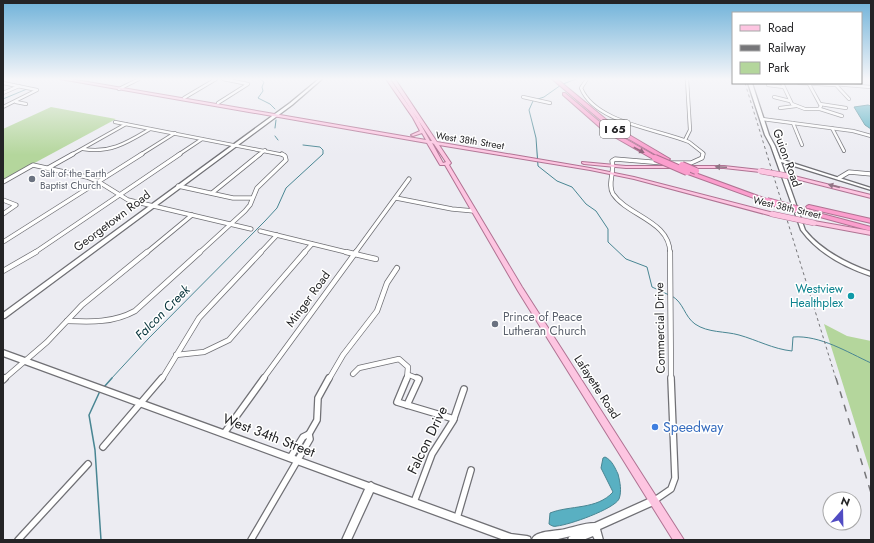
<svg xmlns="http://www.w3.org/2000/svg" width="874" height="543" viewBox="0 0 874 543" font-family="Jost,sans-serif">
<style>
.green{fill:#b4d69c}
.water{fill:#59b0c2;stroke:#498693}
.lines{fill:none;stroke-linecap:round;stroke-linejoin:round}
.stream-far1{stroke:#498693;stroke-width:1}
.stream{stroke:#498693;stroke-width:1.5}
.street-far3-casing{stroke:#707075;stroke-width:4}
.street-far2-casing{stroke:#707075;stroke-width:5}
.street-far1-casing{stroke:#707075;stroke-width:6}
.street-casing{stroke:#707075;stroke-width:8}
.secondary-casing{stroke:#707075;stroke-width:2.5}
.primary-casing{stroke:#b07393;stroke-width:2}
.highway-casing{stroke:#b07393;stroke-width:2}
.street-far3{stroke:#fff;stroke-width:2.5}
.street-far2{stroke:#fff;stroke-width:3.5}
.street-far1{stroke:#fff;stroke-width:4.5}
.street{stroke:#fff;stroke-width:5.5}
.secondary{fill:#fff;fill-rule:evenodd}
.primary{fill:#fdc5e1;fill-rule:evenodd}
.highway{fill:#fb9ecd;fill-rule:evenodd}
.rail-far1{stroke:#767679;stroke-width:1;stroke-dasharray:3 3;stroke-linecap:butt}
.rail{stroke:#767679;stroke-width:1.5;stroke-dasharray:7 7;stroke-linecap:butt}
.primary-bridge-casing{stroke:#b07393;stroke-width:6;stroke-linecap:butt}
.highway-bridge-casing{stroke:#b07393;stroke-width:8;stroke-linecap:butt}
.primary-bridge{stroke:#fdc5e1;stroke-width:5}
.highway-bridge{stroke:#fb9ecd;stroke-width:6}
.oneway{fill:#90617a}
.oneway2{fill:#907484}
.worship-dot{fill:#6b7280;stroke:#fff;stroke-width:1.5}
.culture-dot{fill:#0f9aa8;stroke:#fff;stroke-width:1.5}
.shop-dot{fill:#3f7fe0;stroke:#fff;stroke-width:1.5}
.labels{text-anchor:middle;stroke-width:3;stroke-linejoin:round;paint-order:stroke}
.far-street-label{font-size:10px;fill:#242426;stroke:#fff}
.far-worship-label{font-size:10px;fill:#5b616d;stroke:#fff;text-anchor:start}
.shield{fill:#fff;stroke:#666667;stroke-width:1}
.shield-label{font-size:11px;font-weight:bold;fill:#242426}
.street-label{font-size:12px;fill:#242426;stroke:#fff}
.culture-label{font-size:12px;fill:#0d838f;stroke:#fff;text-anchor:end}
.worship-label{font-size:12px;fill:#5b616d;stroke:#fff;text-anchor:start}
.water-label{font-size:13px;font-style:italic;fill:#08343b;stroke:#fff}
.near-shop-label{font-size:14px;fill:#366cbe;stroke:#fff;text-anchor:start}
.near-street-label{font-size:14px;fill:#242426;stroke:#fff}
</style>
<rect width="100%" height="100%" fill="#ececf2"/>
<g class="green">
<path d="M51,107L116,119L3,180V129Z"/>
<path d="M824,324L847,336L871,341V474Z"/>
</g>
<g class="water">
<path d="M868,105L871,106V129L865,125L854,107Z"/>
<path d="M605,457C612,460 615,468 618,474C620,482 622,491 619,499C614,509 569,525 557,526C554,527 552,526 549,524L550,513C570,505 597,510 613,492L601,468L603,458Z"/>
</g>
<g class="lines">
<g class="stream-far1">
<path d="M260,79L264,82L262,87L263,91L258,98L270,104L275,109"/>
<path d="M563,84L576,79"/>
<path d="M3,99L27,89"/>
<path d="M538,99L544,97L561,85"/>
<path d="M533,101L529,110L536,138L538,166L557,181L572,187L586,204L596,211L608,229V242L626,259L647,267L652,287L669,295"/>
<path d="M275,128L276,120"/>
<path d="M275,136L278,140"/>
<path d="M672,296C684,303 684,316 695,324C708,333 725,331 739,335C757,340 773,349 792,351L793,337C820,335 847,352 871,363"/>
<path d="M111,379L148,339L265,221L277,208L286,188L323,154V150L320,147L303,145"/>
</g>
<g class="stream">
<path d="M104,387L112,378"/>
<path d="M100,391L89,415L95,450L101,540"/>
</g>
<defs>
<g id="street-far3">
<path d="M587,79L581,88C595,123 658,129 689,142L703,153V155"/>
<path d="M3,83L37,90L3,107"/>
<path d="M782,83L792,104L805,109H819L821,106L809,84"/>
<path d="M799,83L835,85"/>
<path d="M834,84L871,87"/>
<path d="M835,84L849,99"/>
<path d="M768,85L784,87"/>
<path d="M119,89L139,79"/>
<path d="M3,93L19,86"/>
<path d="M523,97L550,103"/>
<path d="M774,97L790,101"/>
<path d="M184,98L216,79"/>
<path d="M16,102L26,104"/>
<path d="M218,103L248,84L223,79"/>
<path d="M820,104L846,108"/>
<path d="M780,108L796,106"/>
<path d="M820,109L842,116"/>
<path d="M762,119L853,131L871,136"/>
<path d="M115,122L284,155"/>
<path d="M793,123L802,145"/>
<path d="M832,128L844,151"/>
<path d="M685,140L690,130L687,79"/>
<path d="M83,149C110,154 128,142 150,129"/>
<path d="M71,155L126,124"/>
<path d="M140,155L175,133"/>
<path d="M178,155L202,139"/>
<path d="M259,155L265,150"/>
</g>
<g id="street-far2">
<path d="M663,163L615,159L612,161C615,172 607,184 613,194C628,216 670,221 670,253"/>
<path d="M670,163H691L702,158L703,154"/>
<path d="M48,168L73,154"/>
<path d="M839,178L849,172L871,174"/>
<path d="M3,182L33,165L87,177L99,182L128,200L251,229"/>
<path d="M178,186L233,198H252"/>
<path d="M212,193L260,154"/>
<path d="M396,198L452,209L474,211"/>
<path d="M3,200L16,205L3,214"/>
<path d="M260,231L350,253"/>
<path d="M3,242L142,154"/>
<path d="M34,253L180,154"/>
<path d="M146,253L192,215"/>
<path d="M199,253L245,211L250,205L257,188L286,160L285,156L282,154"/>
<path d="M260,253L277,235"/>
<path d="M304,253L312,244"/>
<path d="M355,253L409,179"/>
</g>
<g id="street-far1">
<path d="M346,252L376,259"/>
<path d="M670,252L671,379"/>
<path d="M3,271L36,252"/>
<path d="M67,321C91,322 113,323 135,311L200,252"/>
<path d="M176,355L204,352L229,340L305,252"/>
<path d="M353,374L359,368L399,359L408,367L407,379"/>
<path d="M409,375L419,379"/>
<path d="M4,379L47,342L82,305L147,252"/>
<path d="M162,379L199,318L261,252"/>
<path d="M263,379L356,252"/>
<path d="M329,379L343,355L377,311L387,283L397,268"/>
</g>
<g id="street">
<path d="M407,378L397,402L454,419"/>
<path d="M3,380L5,378"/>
<path d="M407,405L419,379L417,378"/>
<path d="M225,432L264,378"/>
<path d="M309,434L317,420L318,398L329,378"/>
<path d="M103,447L162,378"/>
<path d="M655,500L671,489L675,478L671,378"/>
<path d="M414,502L432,454L453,421L464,389"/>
<path d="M457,518L471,470"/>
<path d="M18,540L88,464"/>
<path d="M251,540L310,439L309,434L303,437L290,458"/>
</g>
<g id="secondary">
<path d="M319,79H322L292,105L5,318H3V313L290,103Z"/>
<path d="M748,83H752L769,135L775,146L780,159L871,188V190L781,162L805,230C822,251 846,263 871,272V276C844,267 818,253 801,230L771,146L765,135Z"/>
<path d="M3,350L369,483L371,482L374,484L511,534L527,536L530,537L531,540H504L373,492L351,540H342L365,489L3,356Z"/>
<path d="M655,496L658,497L659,500L658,503L600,529L603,540H595L593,536L583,540H568L569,537L571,536L558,539L532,540C533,536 537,534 541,533C547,531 554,531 560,530C572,528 583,523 595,523Z"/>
</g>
<g id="primary">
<path d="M60,79H70L426,140L422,133L413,136L411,135L420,131L413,118L386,79H390L417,118L430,141H432L391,79H395L437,142L590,168L634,177L774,213L775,214L774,215L772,216L634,179L590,170L439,145L451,163L449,165L522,287L684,540H673L518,291L445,165H440L427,143ZM432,143L434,144L446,162L443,163Z"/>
<path d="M582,162L626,166H674L676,167L674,168H626L584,164L582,163Z"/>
<path d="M683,166H724L760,170L762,171L760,172L724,168H685L683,167Z"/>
<path d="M792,176H794L871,195V198L792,178Z"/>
<path d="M814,221L871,231V235L812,224L811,223L812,222Z"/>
</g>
<g id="highway">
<path d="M552,79H557L614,126L670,159L667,161L665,160L610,128Z"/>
<path d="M563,93H565L608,129L657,157V159H653L604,131L563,95Z"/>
<path d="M687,170L769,200L770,201L769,202H765L685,173L684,172Z"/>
<path d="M809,205L871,219V223L807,208L806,207L807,206Z"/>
<path d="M811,211L871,227V231L809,214L808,213L809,212Z"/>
</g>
</defs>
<use href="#street-far3" class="street-far3-casing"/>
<use href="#street-far2" class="street-far2-casing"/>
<use href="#street-far1" class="street-far1-casing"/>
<use href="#street" class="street-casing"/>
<use href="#secondary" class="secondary-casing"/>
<use href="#primary" class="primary-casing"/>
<use href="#highway" class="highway-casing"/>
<use href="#street-far3" class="street-far3"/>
<use href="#street-far2" class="street-far2"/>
<use href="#street-far1" class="street-far1"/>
<use href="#street" class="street"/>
<use href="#secondary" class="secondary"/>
<use href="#primary" class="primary"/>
<use href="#highway" class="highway"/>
<path class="rail-far1" d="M745,83L836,379"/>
<path class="rail" d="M836,378L871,493"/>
<defs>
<g id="primary-bridge">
<path d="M760,171L794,177"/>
<path d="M772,214L814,223"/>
</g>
<g id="highway-bridge">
<path d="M655,158L687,172"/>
<path d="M682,165L696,171"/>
<path d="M767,201L811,213"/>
</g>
</defs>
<use href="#primary-bridge" class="primary-bridge-casing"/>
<use href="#highway-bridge" class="highway-bridge-casing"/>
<use href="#primary-bridge" class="primary-bridge"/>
<use href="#highway-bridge" class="highway-bridge"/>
</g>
<defs><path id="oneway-solid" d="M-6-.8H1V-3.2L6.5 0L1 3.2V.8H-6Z"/></defs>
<use class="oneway" href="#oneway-solid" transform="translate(639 150) rotate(28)"/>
<g class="oneway2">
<use href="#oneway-solid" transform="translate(721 167) rotate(-177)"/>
<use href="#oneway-solid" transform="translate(834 186) rotate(-165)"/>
</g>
<linearGradient id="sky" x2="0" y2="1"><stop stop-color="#6fb2d9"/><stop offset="0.51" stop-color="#f6f6f9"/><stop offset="1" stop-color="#f6f6f9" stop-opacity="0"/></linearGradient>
<rect width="874" height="155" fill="url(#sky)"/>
<g class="worship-dot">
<circle cx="32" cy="179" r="4"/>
<circle cx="495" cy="324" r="4"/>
</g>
<circle class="culture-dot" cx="851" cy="296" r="4"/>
<circle class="shop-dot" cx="655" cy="427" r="4"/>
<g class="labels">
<g class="far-street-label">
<text transform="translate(470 140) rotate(9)" y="4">West 38th Street</text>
<text transform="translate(787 207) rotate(13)" y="4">West 38th Street</text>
</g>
<g class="far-worship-label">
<text x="40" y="177">Salt of the Earth<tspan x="40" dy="12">Baptist Church</tspan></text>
</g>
<rect class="shield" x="600" y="120" width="30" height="18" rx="3"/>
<g class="shield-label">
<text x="615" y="133">I 65</text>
</g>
<g class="street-label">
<text transform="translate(787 158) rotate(70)" y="4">Guion Road</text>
<text transform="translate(112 221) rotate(-37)" y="4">Georgetown Road</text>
<text transform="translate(308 299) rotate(-54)" y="4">Minger Road</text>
<text transform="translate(660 328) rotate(-91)" y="4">Commercial Drive</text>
<text transform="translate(597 387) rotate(57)" y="4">Lafayette Road</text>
</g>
<g class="culture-label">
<text x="843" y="293">Westview<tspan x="843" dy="14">Healthplex</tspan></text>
</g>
<g class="worship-label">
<text x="503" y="321">Prince of Peace<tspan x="503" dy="14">Lutheran Church</tspan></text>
</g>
<g class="water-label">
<text transform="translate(162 312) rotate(-45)" y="5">Falcon Creek</text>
</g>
<g class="near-shop-label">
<text x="663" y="432">Speedway</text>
</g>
<g class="near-street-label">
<text transform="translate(269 435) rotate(21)" y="5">West 34th Street</text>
<text transform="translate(427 440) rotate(-64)" y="5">Falcon Drive</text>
</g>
</g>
<rect width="874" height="543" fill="none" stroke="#242426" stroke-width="8"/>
<rect x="732" y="12" width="130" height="72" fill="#ffffff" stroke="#a7a7a8"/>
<rect x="740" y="25" width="20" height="6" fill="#fdc5e1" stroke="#a7a7a8"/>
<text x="768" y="32" font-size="12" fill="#242426">Road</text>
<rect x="740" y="45" width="20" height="6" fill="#767679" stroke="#a7a7a8"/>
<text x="768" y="52" font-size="12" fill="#242426">Railway</text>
<rect x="740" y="62" width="20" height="12" fill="#b4d69c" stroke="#a7a7a8"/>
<text x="768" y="72" font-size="12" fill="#242426">Park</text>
<g transform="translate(842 511) rotate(20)"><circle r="19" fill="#ffffff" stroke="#a7a7a8"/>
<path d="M0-3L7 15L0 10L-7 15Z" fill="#514cc3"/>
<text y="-6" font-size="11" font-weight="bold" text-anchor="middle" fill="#242426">N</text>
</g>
</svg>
